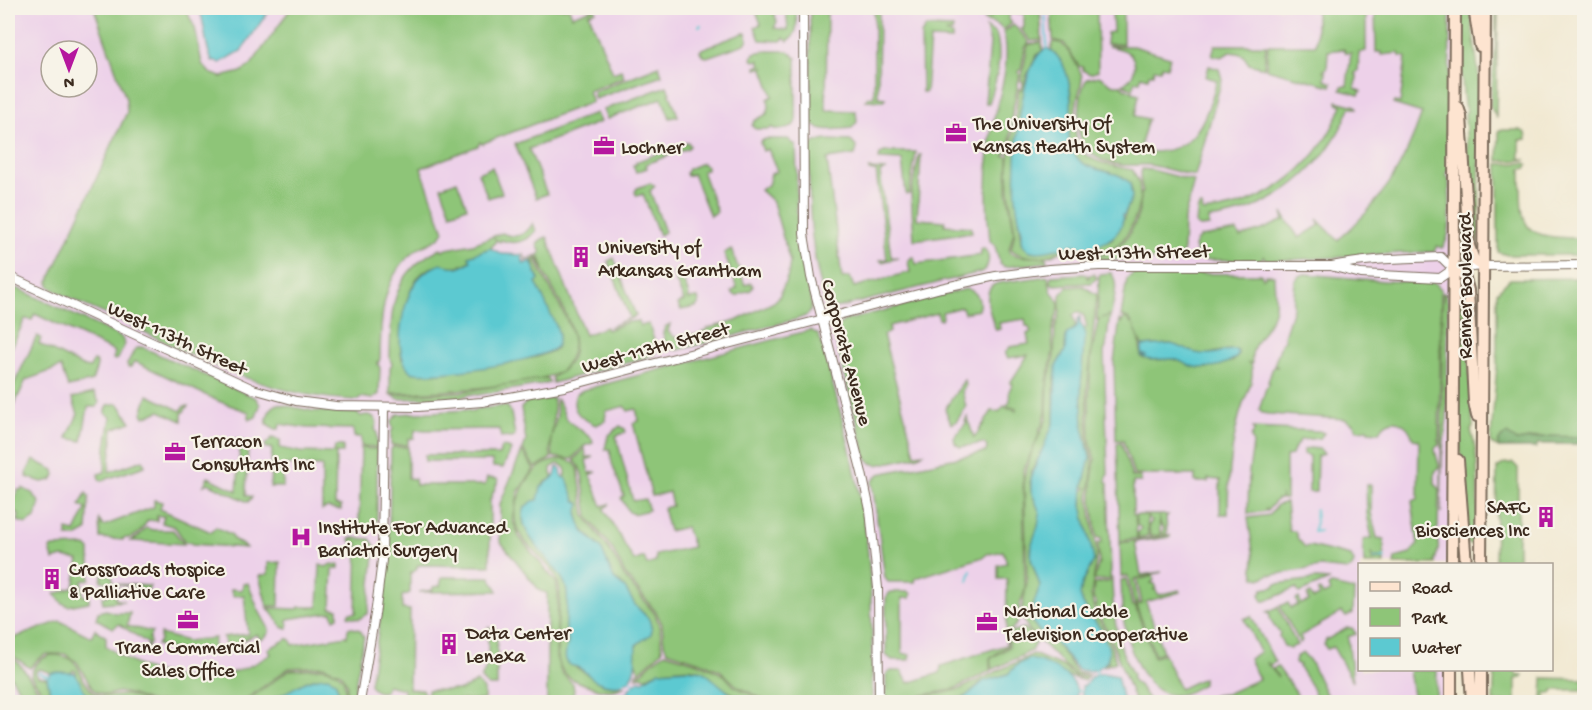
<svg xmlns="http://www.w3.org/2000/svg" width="1592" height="710" viewBox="0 0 1592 710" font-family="'Gochi Hand',sans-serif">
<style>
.built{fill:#edd1e9;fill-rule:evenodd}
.green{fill:#8ec578;stroke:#64784b;stroke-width:1.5;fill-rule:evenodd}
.forest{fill:#72aa68;stroke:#566a43;stroke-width:1.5}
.water{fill:#5cc9d1;stroke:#4c7a78;stroke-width:1.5}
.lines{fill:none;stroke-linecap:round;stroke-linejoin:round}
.stream{stroke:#5cc9d1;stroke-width:2}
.street-casing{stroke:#7b6c5c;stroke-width:10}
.secondary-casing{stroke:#7b6c5c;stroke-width:14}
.street{stroke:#fff;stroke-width:8}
.secondary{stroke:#fde4d0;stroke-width:10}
.labels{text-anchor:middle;stroke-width:4.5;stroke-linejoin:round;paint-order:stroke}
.poi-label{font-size:20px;fill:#3b2a1e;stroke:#f7f3e8;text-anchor:start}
.street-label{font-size:20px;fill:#3b2a1e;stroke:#f7f3e8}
</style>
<rect width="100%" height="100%" fill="#f7f3e8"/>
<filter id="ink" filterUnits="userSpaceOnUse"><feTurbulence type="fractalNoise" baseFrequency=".0167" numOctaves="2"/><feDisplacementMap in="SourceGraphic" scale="12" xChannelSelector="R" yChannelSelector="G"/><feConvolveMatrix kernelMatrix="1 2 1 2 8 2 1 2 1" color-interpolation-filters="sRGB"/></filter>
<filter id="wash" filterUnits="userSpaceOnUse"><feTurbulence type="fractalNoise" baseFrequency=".008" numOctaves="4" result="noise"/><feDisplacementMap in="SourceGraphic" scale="24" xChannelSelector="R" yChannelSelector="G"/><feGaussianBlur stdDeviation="1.35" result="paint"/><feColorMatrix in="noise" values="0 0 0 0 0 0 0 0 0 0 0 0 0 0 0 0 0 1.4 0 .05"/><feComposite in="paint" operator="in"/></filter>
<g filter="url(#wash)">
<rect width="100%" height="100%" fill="#f1e8d0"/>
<path class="built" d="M8,8H1455L1452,564H1360V670H1451V702H8ZM51,51H87V87H51Z"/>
<g class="green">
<path d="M94,8H185L195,28L202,64L210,73L221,77L241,72L251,65L291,8H569L572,16L595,8L596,11L589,14L613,73L621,70L624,77L588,91L592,102L486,142L482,144L480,142L478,146L421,168L444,231C440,241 427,243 418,249C381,275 381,317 380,358L379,362H377L380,368L379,394L372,399L361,397L357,400C267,397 203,360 124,322C103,313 66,299 49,286V281L127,112L126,99Z"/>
<path d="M755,8H773L777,22L774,28L788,30L786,8H796C796,19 800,34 788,41L784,38L781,41L760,40L755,27L761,24Z"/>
<path d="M810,8H827L826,110L856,111L857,122L852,128C840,129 819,133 811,123Z"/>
<path d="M874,8H879L878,97L885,98L883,101L866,100L868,97H874Z"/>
<path d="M991,8H1040L1042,40L1031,41L1021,29L1024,28V13H1009V20L1012,23L1003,30L998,25L984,20L985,17H991Z"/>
<path d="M1051,8H1097L1098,71L1090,74L1083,70V67L1079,66L1064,43L1053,40Z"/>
<path d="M1105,8H1123V44H1106L1107,33L1113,32L1112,11L1106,10Z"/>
<path d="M1316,8H1366V51L1359,53L1358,71L1355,73L1357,77L1355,88L1361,91L1359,95L1341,90L1342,86H1347L1351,53H1346L1344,49L1328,51L1327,68L1323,71L1326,72L1325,80L1332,83L1331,86L1266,69L1268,45H1316Z"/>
<path d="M1375,8H1450L1449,131V134H1446C1450,142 1452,164 1446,174L1449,180C1449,198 1454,235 1442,248L1437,246L1434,252H1430C1377,253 1324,260 1270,260L1265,259L1264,256L1260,260H1207L1199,257L1194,247L1196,241L1201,237L1237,231L1240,237L1262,230L1284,220L1282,213L1299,238L1320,225L1317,219L1338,240C1381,203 1404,167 1422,113L1393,104L1394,102L1400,103L1406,57L1400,56L1399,53L1382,55V52H1376Z"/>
<path d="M1461,8H1470L1480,85L1479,232L1477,241H1472L1465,113L1467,111L1464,105L1461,66Z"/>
<path d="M1496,8H1498L1496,117L1490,106L1496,43Z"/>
<path d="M1014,25L1029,42L1025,48L1021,70L1018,72L1020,74L1012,113L1009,150L1008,153H1005L1004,156H1008L1007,190L1014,231L1009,249L1011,253L1018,256L1046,258L1047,262L1005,267L1000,264L995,246L990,241C986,208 986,174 990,140C994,107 1014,65 1003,32Z"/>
<path d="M926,27L953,28L952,32H947L946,33L952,35V40L930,39L926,92H922L921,35Z"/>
<path d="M986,27L996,34C1003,55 996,83 989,103H985L990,43Z"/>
<path d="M744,33H746L748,39L745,44L707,57L703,56L700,51L702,49Z"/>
<path d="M1042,42V51L1037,55L1026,77L1017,141L1016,198L1022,242L1027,248L1043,251L1075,245L1087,247L1112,239L1121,226L1130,201L1132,191L1130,183C1125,179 1121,175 1115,174C1103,170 1089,169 1080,161C1063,144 1071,125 1071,104C1072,85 1065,63 1051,50L1053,42L1061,43C1067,49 1082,70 1082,78C1082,85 1078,94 1077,101C1069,156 1085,161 1133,170C1134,175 1138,179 1139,183C1144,207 1128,247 1102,253C1090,256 1077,249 1065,250C1059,251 1053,255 1047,256C1036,258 1019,257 1011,249L1015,232L1009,191L1008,166L1019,89H1022L1023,82L1021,81L1028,45Z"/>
<path d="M1215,45H1266L1264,68L1249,64L1243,55L1237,53L1230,52L1222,57L1212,55Z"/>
<path d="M1108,46H1133L1170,57L1167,67L1162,66L1160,70L1154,69L1153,74H1149L1148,78L1141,76L1140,81H1135L1133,89L1123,84C1135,79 1140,60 1127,52C1121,48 1114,48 1108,46Z"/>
<path d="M765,51H788L796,58V121C792,131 783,129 774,129L772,127L770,129H756L752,126L754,121L767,114L769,107L768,99L773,96L763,69L764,67L756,69V67L761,65L759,60L754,61L752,59L754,53Z"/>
<path d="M659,66L662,75L595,99L593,92Z"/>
<path d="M1209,66L1219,69L1222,79L1195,176C1180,173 1165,168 1150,165C1140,164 1131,166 1121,165C1093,162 1075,145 1079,116C1080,104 1080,89 1087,79L1099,76L1113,85H1121L1124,88L1132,91V92L1139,94L1135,116L1148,119L1139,151C1193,158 1205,124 1217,80L1206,77Z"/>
<path d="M667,86L678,116L670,118L662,98L607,119L603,110Z"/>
<path d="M1337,101L1356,106L1357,108H1350C1326,168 1275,211 1209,219V226L1200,227L1196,225L1197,212L1199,206H1202L1203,212L1210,211C1271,204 1321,163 1342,105L1337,103Z"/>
<path d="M596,113L600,122L529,149L547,194L536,198L515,144Z"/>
<path d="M1499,130H1520L1526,133L1527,139L1520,140V158L1527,160L1498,161Z"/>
<path d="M765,139H788L796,146C798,182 794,218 800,254C802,265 813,300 811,309C810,316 803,317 797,319L678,350L670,349L666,345L663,333L665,327L670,324L668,332L676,338L685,335H698L709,328L736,321L774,302L779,297L788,275L790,262L773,202L760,190L768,185L771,174L777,171L768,149L763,151L760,142Z"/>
<path d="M827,140L851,141L857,148L855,155L827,159L842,278L850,277L854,287L910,272L908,261L912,257H914L916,264L981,255V249L983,248C991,254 990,267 981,272L840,307C835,308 831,308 827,304C823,299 822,288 820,282C809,238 808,193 810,148L815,142Z"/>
<path d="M688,142L690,146L688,148L646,164L647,168L636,172L633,165L637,164L636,162Z"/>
<path d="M885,152H916L909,194H906L902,160L879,159L880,154Z"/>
<path d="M919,155H921L917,219L945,221V225L971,227L972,232L914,240L911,194Z"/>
<path d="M702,163L707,166V169L702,171L717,212L710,216L693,174L687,176L686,173L688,169Z"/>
<path d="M1525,163L1528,164L1527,168L1521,169C1521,230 1519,238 1584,238V255H1507L1498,252V164Z"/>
<path d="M492,167L502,193L488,198L478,173Z"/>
<path d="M869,169L887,170L880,172L891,257L898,258L882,262L880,260L887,259L876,171H869Z"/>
<path d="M1142,169L1152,170L1194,181L1184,219L1183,252L1179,258L1173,260L1100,259L1099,256C1127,249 1141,220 1141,193H1143L1140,177Z"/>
<path d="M457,181L467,207L451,213L441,187Z"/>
<path d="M650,183L655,186L650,191L665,232L659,235L643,194L637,196L635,192L637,188Z"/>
<path d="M533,223L536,231C527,242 515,245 501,240L500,242L495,239L496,241L491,248L469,256L470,261C458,270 448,264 434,267C405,273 397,337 402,360L433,374L537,357L555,350L559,335L536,282L539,280L532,260L535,259C545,283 572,320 573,343C573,351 568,363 563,369C546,387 417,393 390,393V368L392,364L390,359C391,309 390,273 441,248L442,250L473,244L502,233C514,239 526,236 533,223Z"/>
<path d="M547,237L585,335L606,327L607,330L628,322L638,321L640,326L649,324L656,347L654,355L553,383L552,377C603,353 550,291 536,256L526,260L523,253L526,260L537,255L544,270L539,254L541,253L537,244L542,239Z"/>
<path d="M731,249L745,285L751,283L753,286L751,290L736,296L731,292L737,288L724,253Z"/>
<path d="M614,258L636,316L609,327L630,318L608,261Z"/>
<path d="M679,270L689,295L688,299L698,298L699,303L696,307L681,310L679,307L678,304L684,301L673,274Z"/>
<path d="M1111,273C1120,283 1113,302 1111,315L1102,318L1110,315L1106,347L1104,352L1108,474L1106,481L1108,483L1111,570L1110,576L1112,579L1094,581L1099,562L1098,543H1102L1101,538H1097L1092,500V480L1095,460L1090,440L1089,397L1091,357L1098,321L1100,319L1097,320L1099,276L1100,274Z"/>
<path d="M1134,273L1261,274L1263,278L1265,277V275H1274C1274,287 1277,301 1274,312C1268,331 1249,343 1252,363H1247L1251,364C1255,377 1248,391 1243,404C1231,439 1228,476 1228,514H1220V480L1208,479V482H1195V475H1134L1123,440H1116L1114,362L1120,319L1122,323L1124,318H1126L1133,324L1128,318L1121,316L1127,279ZM1134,326L1142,346L1171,344L1198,354H1209L1227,350L1238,351V356L1233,361L1206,368L1172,359L1155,360L1142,358L1139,340Z"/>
<path d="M1083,274L1087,275V278H1089V275L1094,274L1097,278L1091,283L1054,285L1051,283V276Z"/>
<path d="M1305,274L1385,281L1428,282L1437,284V286L1441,289L1439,445L1435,448C1435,456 1439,460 1439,467L1435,472V484L1439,488L1438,528L1436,530C1435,537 1440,544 1438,550C1437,555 1435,558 1435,564H1394L1395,558L1410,554L1418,544L1412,501L1418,499L1419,440L1413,439C1408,421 1390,413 1379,432L1368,431V429L1357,430L1354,424L1345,419L1268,414L1262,413L1259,410L1266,388L1270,383L1268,382L1273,367H1278L1274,365L1282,342L1285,340L1284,336L1293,308L1295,281L1299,276Z"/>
<path d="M1048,276L1051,291L1058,301L1059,307L1052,332L1053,352L1047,381L1046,412L1042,427H1040C1040,441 1026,458 1023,473L1025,589C1024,595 1021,599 1020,604C1017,617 1022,622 1009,631L1007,646L990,658V671L952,690L922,695L913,702H886V675L889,671H902L908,683L940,673L941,666L1006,645L1007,579H998V565L1007,563L1003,551L990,554L989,553L983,557L916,578L915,582H888L885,578L872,482L879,474L986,452L987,447L984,443L960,447L955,443L954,437L967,422L965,421L967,417L974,438L992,411L995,412L1000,411L1004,406L1009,409L1010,407L1016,411V408L1006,406L1010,401L1009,391L1013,384L1010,383L1028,355L1008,358L1005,353L1010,347L1029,344L1027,334L1031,332L1028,326H1026L1025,319L999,323L1000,329L996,330C991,317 979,288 998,283Z"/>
<path d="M1584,278V437H1538L1517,441L1507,434L1500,439L1499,448L1491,444V438L1497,364V292L1510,279Z"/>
<path d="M1083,286L1097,295L1087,391L1088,439L1093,461L1089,497L1097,555L1091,595L1094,610L1108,636L1116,662L1102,667L1108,662V648L1101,630L1083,604L1080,595L1082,584L1094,560L1082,512L1083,492L1087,488L1083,487L1090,458L1083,427L1081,386L1084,328L1087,327L1084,316L1080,312H1077L1073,316L1076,327L1066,335L1065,351L1057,364L1054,384V422L1044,448L1031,472L1030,480L1031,491L1040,513L1038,526L1031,548V559L1040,586L1029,617L1038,630L1057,644L1077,673H1087L1077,676L1065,666L1029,630L1021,615L1027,582L1024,478L1031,454L1047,418L1048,383L1054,357L1055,329L1060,313V295L1067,287Z"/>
<path d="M8,287L19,289L121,337L125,344L118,359L115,360L113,359L115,352L35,314L32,320L25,319L8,355Z"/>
<path d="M966,289C976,290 982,300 978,310L964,313L962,307L942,312L943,318L941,320L939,319L937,313L889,326L890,332L883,335L915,454L923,453L919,456L877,465L871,463L866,457L834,335L835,328L844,321Z"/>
<path d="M1445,292L1448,302L1447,418L1442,457L1441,513L1442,311L1443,293Z"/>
<path d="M1459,296H1465L1473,427L1471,430C1481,465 1477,507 1477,544H1468L1458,421Z"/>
<path d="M810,330L818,334L821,342C837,401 855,459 864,520C873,580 872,641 872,702H769L737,686L721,671L701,662L667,651L664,644L662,624L656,612L625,574L613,550L588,517L582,474L579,466L574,460L585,448L586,457H594L586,460L589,473L597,472L590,475L602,506L610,504L604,509L634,561L644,557L647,565L656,562V555L693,547L686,527L669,531L663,508L672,506L669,492L652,496L633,423L639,421L636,409L628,411L625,406L606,411L605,421L596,425C582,419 569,411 576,394L583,390Z"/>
<path d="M37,336L41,338L39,344L84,367L90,368L93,361L96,362L97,366L92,381L68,387L61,367L26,380L11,412L8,411V397Z"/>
<path d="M142,347L256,398L260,405L256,417L249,420V412L218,401L134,361L131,367H128L127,364L135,349Z"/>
<path d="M547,378L550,383L477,395L472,394L461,397L399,399L391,395L461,392Z"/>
<path d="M964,380L966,385L962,391L966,407L956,422L951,424L945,409Z"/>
<path d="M94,393L99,402L97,407H88L82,441L67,438L78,414L72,398Z"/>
<path d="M148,395L181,411L184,406H188L182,414V421L160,411L144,417L142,413Z"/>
<path d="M553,398C557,419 548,437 551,458L535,468L523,449L526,441L521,408L527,402Z"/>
<path d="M556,399C563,404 561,413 568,420C575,428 586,432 592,439L593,443L584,446L572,459L553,457L551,438L557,416Z"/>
<path d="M118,403L131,422L113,429L109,472L143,460L145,466L101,481L99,479L98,474L105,472L106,447L111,417L105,413L108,405Z"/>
<path d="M278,404L313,411L357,413L361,416C368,414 374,414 377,423L375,429L377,433V447L361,446V437H354L353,429L307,428L280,424L279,429H275L267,424C266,416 270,407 278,404Z"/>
<path d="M503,406L508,407L511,413L515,435L512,438L501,437L499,429L415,430L414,438L408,439V445H391V433L393,429L391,422L398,414L467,410L473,412L477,409Z"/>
<path d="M620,426L625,429L626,432L616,436L633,501L645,499L649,510L633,514L629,512L621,498L624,496L612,463L610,449H605L608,436Z"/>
<path d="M1253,428L1319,431L1324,433L1320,438L1300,440L1295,447L1292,455L1286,456V499H1282L1281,494V499H1277L1267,511L1265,508L1266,511L1248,514L1249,472L1253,444L1251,437L1254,431Z"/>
<path d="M272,438L280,440V448L301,452L334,453L335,446H343V453H336L335,505L341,506V510L327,508L322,510V466L283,465V487H270L272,448H266L265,445Z"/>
<path d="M235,439L248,443L246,495L252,497L248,502L208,483L204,485L208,477L237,491L240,449L230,444Z"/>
<path d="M1121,442L1132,477H1141V482H1133V515H1168L1166,517L1167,534H1161L1164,528L1161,525L1159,516L1160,535L1150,536L1149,525L1152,521L1147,516L1148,536L1138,538V533L1141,528L1137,525L1135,516L1137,538L1120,541L1117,443Z"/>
<path d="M393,447H408V478L415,479L416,485H485L487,478L497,479L498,481L490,500V566L418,565L416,570L410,574V593L402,596V609L410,610L409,689L423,690L425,700L404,697V689L387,685L385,691C379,694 372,690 370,684L388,570L391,449Z"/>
<path d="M501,447L509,448L511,450L503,468L493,467L492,461H425V455H499Z"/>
<path d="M361,448L377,449V521L369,528L351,526V524L359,523Z"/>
<path d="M1309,448L1320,449L1324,454L1317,456L1316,492H1309V456L1303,454L1304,450Z"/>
<path d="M522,451L534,469L518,492L513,521L519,537L556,582L558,594L556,657L561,672L573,684L574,691L570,702H547V593L540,591L500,541V504Z"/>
<path d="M565,459L574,463L578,468L585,516L611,552L624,576L655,614L660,627L662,651L636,675L639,670C631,657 633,642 648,636L649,619L635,605L621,583L614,579L601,548L581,528L577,512L580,504L575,500L567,480L563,478L566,474C567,468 562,464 557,464L551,468V474L554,477L544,483L538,500L525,507C514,533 553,560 564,581C571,594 566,612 566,626C566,631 568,635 568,640C569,648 563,654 568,662C570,665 582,670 587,674C598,684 610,688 625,686C612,693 602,691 590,686C580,683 568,679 562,670C554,657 558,622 559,606C560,599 561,591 558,583C549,554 507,542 516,506C519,497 521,489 527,481C537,466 547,460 565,459Z"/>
<path d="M33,460L54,470L55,475L52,480L42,482L27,477L28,475L26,474Z"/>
<path d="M1512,462L1518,468V564H1495L1497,468L1505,463L1510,464Z"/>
<path d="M1366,485H1371V513L1377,538L1384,539V557H1372L1371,552L1372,560L1384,559V564H1364L1363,540L1372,538L1367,515Z"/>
<path d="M22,488L32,493L40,503L35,518L26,524L18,521L19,514L8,508V501L12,503L18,490H21Z"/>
<path d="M86,493L89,497L87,531L76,537H67V530L75,532L86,509L80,505Z"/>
<path d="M154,500L162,502L160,509L211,532L216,527L232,535L233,539L247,548L192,544V543L185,542L175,527L162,523L164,516H157V521L148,520C141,530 138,539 123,538V540L100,538L99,520L103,526L154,507Z"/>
<path d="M1286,502L1289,531H1295L1298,539L1305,547L1310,546L1351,556L1354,562L1352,568L1348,570L1320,567L1272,575L1270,574L1260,579L1255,577L1253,569L1254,558L1248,518L1269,515L1277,505Z"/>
<path d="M146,528L153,530H173L184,544L130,541L138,537Z"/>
<path d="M1170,535V537L1135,542L1141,575L1162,572L1134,579L1139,602L1134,604L1128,576L1121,577L1120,543Z"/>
<path d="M352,538L370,539L375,546L368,613L359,619L348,616L349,613H356L358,543L351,542L350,539Z"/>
<path d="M86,546L90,550V579L82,581L83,596H89V602L68,606L62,603L55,594L74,587L79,560L63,557L53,560L50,549L52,547Z"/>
<path d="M280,562L279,606H267L259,576L268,574V563Z"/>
<path d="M331,564L339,565V568L333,569L331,608L338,609V617L334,619L332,612L288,619V628H283L268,608L298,609L299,607H318L320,565L326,567Z"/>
<path d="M102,574L112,575L113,584L150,586L148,591L118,584L115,599L124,601L103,603L102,597L108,596V582L101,581Z"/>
<path d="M1153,576L1154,580L1151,583L1155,584L1156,587L1153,590L1155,589L1159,595L1179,590L1180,592L1146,602L1163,652L1155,655L1136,605L1142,603L1137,580Z"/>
<path d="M442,577H490L498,591L419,592L433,590V587L440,586Z"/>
<path d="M1126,579L1132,606H1135L1154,657L1164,654L1180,689L1203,678V684C1194,689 1183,696 1173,695C1142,694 1127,642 1123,617C1121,605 1122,592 1121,580Z"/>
<path d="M1316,579L1329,580L1299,593L1296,588L1266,601H1263L1260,594L1263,589L1274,587L1276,584Z"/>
<path d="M1112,581C1113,613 1116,646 1133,675L1132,679L1135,683L1139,685L1150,702H1135L1109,634L1095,606L1097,605L1093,598L1094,584Z"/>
<path d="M248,583L258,609L269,629V633L263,639H260L257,634L226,649V657L225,643L223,637L248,634L244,595L232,596L231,589L242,590L243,584Z"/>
<path d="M1332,585L1354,590L1353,613L1346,617L1342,612L1300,636L1302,641L1300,643L1280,606L1288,603L1291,608L1298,605L1296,600L1299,598L1301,604L1309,601L1307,595L1310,594L1313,599L1319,596L1318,591L1320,590L1323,595L1330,592L1328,586Z"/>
<path d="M890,592H909L911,594L910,598H902V653L910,655L909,660H892L886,655V598Z"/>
<path d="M1278,607L1297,645L1290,648L1284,646L1279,636L1280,633C1276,628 1268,621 1270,613L1267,612Z"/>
<path d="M106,610L115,613H130L127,626L152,632L149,638L150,643L146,651L147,643L119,624L113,628L96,619L98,612Z"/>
<path d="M1251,616L1275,662L1270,665L1266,662L1278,677L1273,669L1277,666L1297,694L1296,699L1301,702H1246L1255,698L1243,702H1204L1207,699L1214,695L1226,694L1259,679L1249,659L1260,652L1244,619Z"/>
<path d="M60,621L91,637L95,629L106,637V646C155,684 219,689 271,654L268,649L287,639H290L293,645L346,636L347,637L348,629L350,627L360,630L364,637L352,702H346L347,684L341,673L323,666L289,668L242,702H151L130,694L119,692L106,695L97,692L92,688L77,662L65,654H46L37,660L30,668L8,652V640Z"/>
<path d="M488,627L497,630V686H488L481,679L488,663Z"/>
<path d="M1024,628L1037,640L1031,651L992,670L990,659L1009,647L1010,632Z"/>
<path d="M1347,628H1352L1356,634L1348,637L1353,682L1333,647L1327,649L1324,645L1326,640Z"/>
<path d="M160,634L187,641L215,638L213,645L217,650C196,653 177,652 157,645L160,640Z"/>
<path d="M665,653L698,663L716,671L724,675L734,686L765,702C746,702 724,691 710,679C708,677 707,674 704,672C693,665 655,670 646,678L644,676L637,677L655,660Z"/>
<path d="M1303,653L1310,661L1330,702H1318L1311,686L1299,667L1300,665L1295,663L1296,657Z"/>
<path d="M1033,654L1062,666L1077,678L1089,675L1084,680C1071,680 1044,664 1029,659L1018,664L1008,674L980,683L969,695L958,700L949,702H915L924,696L945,693L960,689Z"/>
<path d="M51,655C85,655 75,675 92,691C101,700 113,695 124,695C132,695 140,699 147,702L93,700L86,694L76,678V671L73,670L72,673H51L40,669L36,671V674L38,677L47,678L52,702H49L31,676C33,665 41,658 51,655Z"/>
<path d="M14,659L22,667L46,702H27L8,672V662Z"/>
<path d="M323,668C344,672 348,682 344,702H337L338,689L335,681C304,672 299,690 274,700C264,703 255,702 245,702L289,670Z"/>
<path d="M1409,670H1437L1436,702H1414Z"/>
<path d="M1495,670H1516V675L1523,676L1522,678L1516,679V702H1493Z"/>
<path d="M1543,678L1584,679V690H1553V693H1546V699H1542Z"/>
<path d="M477,682L484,690V700H427L428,690H461Z"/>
</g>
<path class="forest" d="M1507,434L1517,441L1552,436L1584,437V444H1538L1536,448H1499C1496,442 1501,436 1507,434Z"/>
<g class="water">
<path d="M199,8H271L241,51L220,63L212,61C204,45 206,26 199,8Z"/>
<path d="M1047,48C1065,57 1070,82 1071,100C1073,122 1061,143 1080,161C1089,169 1103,170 1115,174C1121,175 1125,179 1130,183L1132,197L1124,215H1122C1126,233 1103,247 1086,247C1081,247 1077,245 1072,245C1061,247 1032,259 1024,246C1021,242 1022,237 1022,232C1020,222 1017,211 1016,200C1014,170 1017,61 1047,48Z"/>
<path d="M490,248L502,254L521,255L524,264L531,261L539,280L536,282L557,328L559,335L557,346C546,361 429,379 411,372C391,352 402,300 418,279C424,272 432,267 441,264L458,268L463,266L471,261L469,256Z"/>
<path d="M1080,317V323C1084,328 1088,334 1084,341L1081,386L1083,427L1090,458L1083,487L1082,505L1094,560L1082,584L1080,595L1083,604L1101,630L1108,646L1109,653L1107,661L1099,668L1091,671L1078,670L1057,644L1038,630L1029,617L1040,586L1031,559L1032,543L1038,526L1040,513L1031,491V476L1054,422L1056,366L1065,351L1066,335L1077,327L1078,319Z"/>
<path d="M1171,344C1184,347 1193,355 1208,354C1218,354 1226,349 1236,350L1238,354L1236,358C1224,365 1210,370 1195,367C1187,366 1181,360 1173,359C1161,358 1150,363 1141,356H1147L1142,354V346Z"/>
<path d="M557,467L561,469L562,477L567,479L575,500L580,504L577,514L583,531L601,548L614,579L625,588L635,605L649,619L652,630L651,634L636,645C635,657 638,674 626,682C617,688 604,685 596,681C589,677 584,669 577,667C573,665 572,667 569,664C562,658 567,649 568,643C569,638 566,634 566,629C564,613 572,595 563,580C552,559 514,533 525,507L533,501L538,500L541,487L555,476Z"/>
<path d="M1029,659C1046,661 1088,680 1074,702H949L965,697L984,681L1008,674L1018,664Z"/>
<path d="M687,669L703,671L731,694L745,697L756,702H603L628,693L629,689L639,680L643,681L659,671Z"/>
<path d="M59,672L75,673L86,694L93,700H122L135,702H52L47,678L51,673Z"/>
<path d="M1102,673L1117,676L1123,702H1085L1082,698V686L1085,685L1091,677Z"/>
<path d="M328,677L335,681L338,689L337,702H263C286,697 302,677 328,677Z"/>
</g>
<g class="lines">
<g class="stream">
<path d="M1045,8L1047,48"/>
<path d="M692,9L694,8"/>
<path d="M699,26L701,25"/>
<path d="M1315,510L1316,522L1313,532L1319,531"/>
<path d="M12,542L15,543"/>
<path d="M1373,558H1385"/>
<path d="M968,581L971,570"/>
<path d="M1095,669L1097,674"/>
<path d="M39,673L48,676"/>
<path d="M629,679L634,684"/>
<path d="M1077,691H1082"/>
<path d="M13,702H15"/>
</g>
</g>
</g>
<g filter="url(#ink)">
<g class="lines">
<defs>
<g id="street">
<path d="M803,8L804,234L811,277L862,473L870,510L878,588L879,702"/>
<path d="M1334,267L1361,274L1440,278L1453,269L1483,266L1584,265"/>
<path d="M8,276L253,389L296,401L336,406L418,407L482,402L564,387L941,288L996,276L1049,269L1099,266H1332C1369,258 1404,259 1441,257L1453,269"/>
<path d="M360,702L376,608L382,560L384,407"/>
</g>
<g id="secondary">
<path d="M1474,8L1480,46"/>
<path d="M1458,107L1461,116L1469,246L1474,260L1483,266"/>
<path d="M1453,269L1464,275L1468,290L1474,402L1477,416"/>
<path d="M1458,460L1466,564"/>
<path d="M1452,564L1455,8"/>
<path d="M1481,564L1485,8"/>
<path d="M1470,670L1472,702"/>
<path d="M1451,702V670"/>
<path d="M1481,702V670"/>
</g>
</defs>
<use href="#street" class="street-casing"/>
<use href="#secondary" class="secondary-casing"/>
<use href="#street" class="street"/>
<use href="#secondary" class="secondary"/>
</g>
</g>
<defs>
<symbol id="office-bare" viewBox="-9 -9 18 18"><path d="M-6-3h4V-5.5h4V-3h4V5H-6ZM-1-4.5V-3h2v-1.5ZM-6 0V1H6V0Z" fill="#b5179e" stroke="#f7f3e8" stroke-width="2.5" paint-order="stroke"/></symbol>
<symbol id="building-bare" viewBox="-9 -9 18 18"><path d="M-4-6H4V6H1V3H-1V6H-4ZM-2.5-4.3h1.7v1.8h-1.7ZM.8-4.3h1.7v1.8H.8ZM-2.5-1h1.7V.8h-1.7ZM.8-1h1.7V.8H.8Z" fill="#b5179e" stroke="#f7f3e8" stroke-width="2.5" paint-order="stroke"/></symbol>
<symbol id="hospital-bare" viewBox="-9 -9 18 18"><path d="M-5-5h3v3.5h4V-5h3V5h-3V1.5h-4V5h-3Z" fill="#b5179e" stroke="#f7f3e8" stroke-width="2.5" paint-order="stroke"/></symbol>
</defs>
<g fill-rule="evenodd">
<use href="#office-bare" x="941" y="118" width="30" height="30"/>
<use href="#office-bare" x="589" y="131" width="30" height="30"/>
<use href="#building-bare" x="566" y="242" width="30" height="30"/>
<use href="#office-bare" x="160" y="437" width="30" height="30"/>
<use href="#building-bare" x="1531" y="502" width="30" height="30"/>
<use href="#hospital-bare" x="286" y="522" width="30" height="30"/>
<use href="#building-bare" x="37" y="564" width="30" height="30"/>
<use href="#office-bare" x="173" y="605" width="30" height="30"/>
<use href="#office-bare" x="972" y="607" width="30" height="30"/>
<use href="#building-bare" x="434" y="629" width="30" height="30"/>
</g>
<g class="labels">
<g class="poi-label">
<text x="973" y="129">The University Of<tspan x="973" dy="23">Kansas Health System</tspan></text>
<text x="621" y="153">Lochner</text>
<text x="598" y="253">University of<tspan x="598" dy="23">Arkansas Grantham</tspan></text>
<text x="192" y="447">Terracon<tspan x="192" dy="23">Consultants Inc</tspan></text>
<text x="1529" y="513" text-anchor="end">SAFC<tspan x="1529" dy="23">Biosciences Inc</tspan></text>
<text x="318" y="533">Institute For Advanced<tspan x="318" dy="23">Bariatric Surgery</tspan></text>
<text x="69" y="575">Crossroads Hospice<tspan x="69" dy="23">&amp; Palliative Care</tspan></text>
<text x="1004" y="617">National Cable<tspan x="1004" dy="23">Television Cooperative</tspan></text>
<text x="466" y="639">Data Center<tspan x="466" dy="23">Lenexa</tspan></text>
<text x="188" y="653" text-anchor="middle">Trane Commercial<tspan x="188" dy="23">Sales Office</tspan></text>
</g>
<g class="street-label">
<text transform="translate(1134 251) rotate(-1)" y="7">West 113th Street</text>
<text transform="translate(1464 286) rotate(-90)" y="7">Renner Boulevard</text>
<text transform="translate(178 337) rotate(25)" y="7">West 113th Street</text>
<text transform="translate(655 346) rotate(-15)" y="7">West 113th Street</text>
<text transform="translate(848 352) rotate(75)" y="7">Corporate Avenue</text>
</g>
</g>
<rect width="1592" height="710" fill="none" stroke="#f7f3e8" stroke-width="30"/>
<rect x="1358" y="563" width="195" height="108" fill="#f7f3e8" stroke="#aca397" stroke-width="1.5"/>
<rect x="1370" y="582" width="30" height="9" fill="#fde4d0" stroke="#aca397" stroke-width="1.5"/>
<text x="1412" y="593" font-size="18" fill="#3b2a1e">Road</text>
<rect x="1370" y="608" width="30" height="18" fill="#8ec578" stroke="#aca397" stroke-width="1.5"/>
<text x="1412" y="623" font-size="18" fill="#3b2a1e">Park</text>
<rect x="1370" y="638" width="30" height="18" fill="#5cc9d1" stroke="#aca397" stroke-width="1.5"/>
<text x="1412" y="653" font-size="18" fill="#3b2a1e">Water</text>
<g transform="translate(69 69) rotate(180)"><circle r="28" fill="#f7f3e8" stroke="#aca397" stroke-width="1.5"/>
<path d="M0-4.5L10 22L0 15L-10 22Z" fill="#b5179e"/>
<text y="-9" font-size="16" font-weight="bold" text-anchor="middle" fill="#3b2a1e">N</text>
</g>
</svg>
